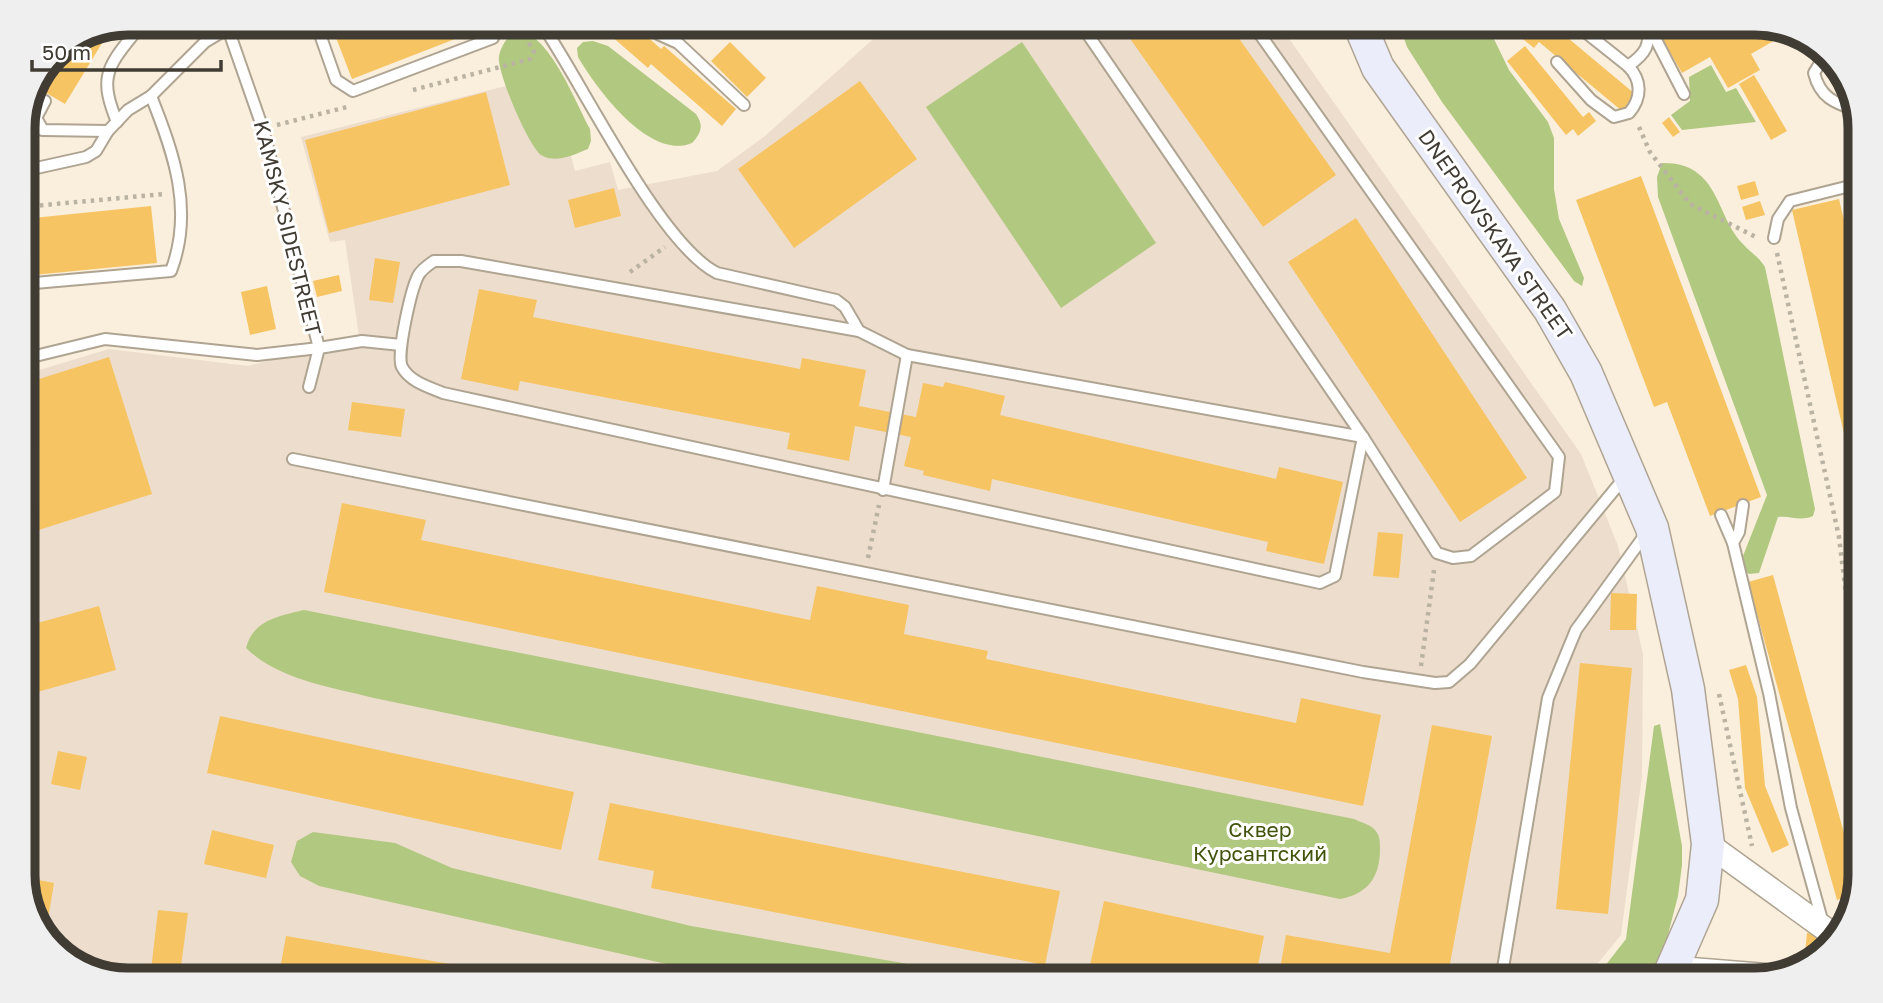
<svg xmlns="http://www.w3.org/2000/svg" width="1883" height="1003" viewBox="0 0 1883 1003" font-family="'Golos Text',sans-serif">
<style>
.education{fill:#edddcc}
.green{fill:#b1c880}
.building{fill:#f7c463}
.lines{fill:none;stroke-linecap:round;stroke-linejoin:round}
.service-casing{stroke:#afa492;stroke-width:14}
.minor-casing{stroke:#afa492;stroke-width:26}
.secondary-casing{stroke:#afa492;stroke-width:35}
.path{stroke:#bab2a3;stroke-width:4.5;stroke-dasharray:3.5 5;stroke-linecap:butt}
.service{stroke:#fff;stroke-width:10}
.minor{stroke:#fff;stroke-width:23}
.secondary{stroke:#ebedfa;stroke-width:32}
.labels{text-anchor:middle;stroke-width:6;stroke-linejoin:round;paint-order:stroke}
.street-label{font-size:21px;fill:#403c34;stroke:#fff}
.park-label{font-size:21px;fill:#42540c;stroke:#fff}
.rim{fill:none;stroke:#403c34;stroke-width:9}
</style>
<rect width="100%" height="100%" fill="#faefdc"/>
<path class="education" d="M891,23H1278L1581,454L1618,546L1643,654L1642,776L1621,935L1584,980H128L81,969L40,933L23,882V375L109,349L248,366L359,336L345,240L330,242L301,137L550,75L575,171L610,162L618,190L717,171L765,136Z"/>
<g class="green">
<path d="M1399,23H1479L1492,35L1509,70L1548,122L1554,138V189L1559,219L1584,278L1582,286L1574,281L1442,102L1407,47Z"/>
<path d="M517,30C549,33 575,101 590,129L591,141L588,149C573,155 556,164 541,155C529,147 496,71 499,56C501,46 508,35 517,30Z"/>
<path d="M593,41L608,46L696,114C704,126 701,133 692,143C649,161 596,88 578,57L577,48L583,42Z"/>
<path d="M1022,42L1156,243L1061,308L926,107Z"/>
<path d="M1711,65L1726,92L1736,88L1756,122L1682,130L1671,115L1690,101L1689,77Z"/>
<path d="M1662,163C1720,162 1715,216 1743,244C1751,253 1759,257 1765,267L1815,509L1813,516C1799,522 1791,515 1778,517L1759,573L1749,574L1744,570L1743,556L1767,495L1658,197L1657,177Z"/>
<path d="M304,610L1354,819C1360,822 1369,824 1374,829C1380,835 1380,841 1380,849C1380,877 1368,894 1340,899L374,698C331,687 279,680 246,648C253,620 279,616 304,610Z"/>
<path d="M1660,724L1682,846V865L1678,896L1663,954L1648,980H1594L1626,939L1654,726Z"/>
<path d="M313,832L395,843L452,868L691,926L1000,980H738L319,886L300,876L291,862L297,841Z"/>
</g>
<g class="building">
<path d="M366,23H469L473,32L352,79L335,35Z"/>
<path d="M607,23H632L661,49L664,46L736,109L722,126L651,64L648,68L602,28Z"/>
<path d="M689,23H708L713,26L704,36Z"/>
<path d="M777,23H803L793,35Z"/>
<path d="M1119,23H1228L1336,175L1263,227Z"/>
<path d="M1522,23H1550L1635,94L1622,111L1539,42L1534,48L1514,32Z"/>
<path d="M1668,23H1755L1791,31L1751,54L1760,70L1728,88L1710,57L1682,73L1657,30Z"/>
<path d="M110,30L65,104L38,88L54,53Z"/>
<path d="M730,42L766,78L747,97L711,61Z"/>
<path d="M1525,46L1583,117L1589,112L1596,121L1578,136L1573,129L1566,135L1507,61Z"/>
<path d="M1754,75L1787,131L1771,140L1739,84Z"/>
<path d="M860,81L917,159L794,248L738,169Z"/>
<path d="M486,92L510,185L329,233L305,140Z"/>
<path d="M1669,117L1680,132L1673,137L1662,123Z"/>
<path d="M1849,129L1860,130V142L1848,141Z"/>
<path d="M1641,176L1761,497L1710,516L1667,402L1654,407L1576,200Z"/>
<path d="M1755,181L1759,195L1741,200L1737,186Z"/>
<path d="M614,188L621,216L575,228L568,200Z"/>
<path d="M1839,199L1860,288L1859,498L1792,210Z"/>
<path d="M1760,201L1765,215L1746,220L1742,207Z"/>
<path d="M151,206L157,263L23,276V219Z"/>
<path d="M1356,218L1527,478L1460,522L1288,262Z"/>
<path d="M375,258L400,262L393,303L369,300Z"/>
<path d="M339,275L342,291L317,297L313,281Z"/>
<path d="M267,286L276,329L250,335L241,292Z"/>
<path d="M479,289L537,300L533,317L800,369L802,358L866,370L859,406L916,417L923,383L943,387L945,382L1005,396L1000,415L1276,479L1279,467L1343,482L1324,564L1266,551L1268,542L992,479L990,491L923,475L924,471L904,466L911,437L855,426L849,461L787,449L790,433L520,381L518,391L461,379Z"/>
<path d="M109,357L152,494L23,535V384Z"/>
<path d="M352,402L405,409L401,437L348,430Z"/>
<path d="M342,503L426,520L421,540L810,620L817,586L909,605L904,634L988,651L986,659L1296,723L1301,698L1381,715L1363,806L324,592Z"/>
<path d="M1378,532L1403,534L1399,578L1373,576Z"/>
<path d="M1773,575L1858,884L1856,894L1837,900L1748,582Z"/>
<path d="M1611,593L1637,594L1636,630H1610Z"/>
<path d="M99,606L116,670L23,696V627Z"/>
<path d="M1580,663L1632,668L1608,914L1556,909Z"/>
<path d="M1746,665L1757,697L1765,786L1789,845L1772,853L1745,788L1738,699L1729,670Z"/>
<path d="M220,716L574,792L561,850L207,773Z"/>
<path d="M1432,725L1492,736L1447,980H1278L1286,935L1390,953Z"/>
<path d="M58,751L87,757L80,790L51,784Z"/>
<path d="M610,803L1060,891L1045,965L651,888L654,871L598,860Z"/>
<path d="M212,830L274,845L266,878L204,864Z"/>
<path d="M23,877L54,883L45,937L40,933Z"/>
<path d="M1104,901L1264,936L1255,980H1163L1090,965Z"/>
<path d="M158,910L188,913L180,974L151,970Z"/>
<path d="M1807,933L1823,935L1819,954L1805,953Z"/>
<path d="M286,936L538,979L537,980H278Z"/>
</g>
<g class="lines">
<defs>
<g id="service">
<path d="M316,23L336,80L353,91L493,38L498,23"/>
<path d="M541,23C582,82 659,244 717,273L836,300L845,307L859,331L907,355L1363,437"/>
<path d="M645,23L658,34L678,43L744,105"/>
<path d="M1080,23L1363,437L1437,553L1453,558L1471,556L1555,492L1559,457L1252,23"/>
<path d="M1574,23L1628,66C1647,53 1650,45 1648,23"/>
<path d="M1652,32L1684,94"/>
<path d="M1825,55L1814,73C1820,97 1834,103 1856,110"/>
<path d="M1557,62L1591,100L1614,117L1629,113C1642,98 1642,80 1628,66"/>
<path d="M45,101L36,118L43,130L108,131"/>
<path d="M117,122C100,80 105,69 133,35"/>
<path d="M23,125L43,130"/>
<path d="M23,171L86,157L96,151L108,131L128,110L151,96L205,42L237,23"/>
<path d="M1774,238L1778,219L1790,201L1846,187L1860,191"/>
<path d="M23,284L171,271C194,210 174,154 151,96"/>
<path d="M859,331L461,261H434C428,265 421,270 418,276C411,290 396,355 402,367C410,382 429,387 443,393L1320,583L1335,576L1363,437"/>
<path d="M23,359L105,339L257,355L319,348L263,129L226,23"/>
<path d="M309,387L319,348L362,341L401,345"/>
<path d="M293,459L1363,672L1435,683L1449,682L1470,664L1625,477"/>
<path d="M883,490L907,355"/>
<path d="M1743,505L1739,532L1733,543L1769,693L1791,808L1824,927"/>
<path d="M1721,515L1733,543"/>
<path d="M1501,980L1548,698L1576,630L1647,532"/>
</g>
<g id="minor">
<path d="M1708,844L1835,936"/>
<path d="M1673,968L1772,976"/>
</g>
<path id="secondary" d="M1359,23L1378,68L1550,310L1586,373L1652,528L1688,689L1708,844L1702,900L1667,980"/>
</defs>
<use href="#service" class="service-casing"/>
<use href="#minor" class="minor-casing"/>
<use href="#secondary" class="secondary-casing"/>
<g class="path">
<path d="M568,36L583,23"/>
<path d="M413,90L530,59L534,51L526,39"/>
<path d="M277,125L347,107"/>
<path d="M1639,127L1650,152L1690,204L1758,238"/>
<path d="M1850,205L1860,246"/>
<path d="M23,207L164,194"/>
<path d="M1777,253L1839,537L1860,709"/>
<path d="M630,272L665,247"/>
<path d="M868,558L879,505"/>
<path d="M1421,666L1434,570"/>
<path d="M1719,694L1752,846"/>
</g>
<use href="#service" class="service"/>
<use href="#minor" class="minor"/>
<use href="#secondary" class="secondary"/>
</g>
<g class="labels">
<g class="street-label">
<text transform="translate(287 228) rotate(76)" y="7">KAMSKY SIDESTREET</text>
<text transform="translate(1495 235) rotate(55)" y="7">DNEPROVSKAYA STREET</text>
</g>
<g class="park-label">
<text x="1260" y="837">Сквер<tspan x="1260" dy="24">Курсантский</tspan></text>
</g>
</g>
<path d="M0 0H1883V1003H0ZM128 35H1755A93 93 0 0 1 1848 128V875A93 93 0 0 1 1755 968H128A93 93 0 0 1 35 875V128A93 93 0 0 1 128 35Z" fill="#f0efef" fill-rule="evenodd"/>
<path class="rim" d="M128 35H1755A93 93 0 0 1 1848 128V875A93 93 0 0 1 1755 968H128A93 93 0 0 1 35 875V128A93 93 0 0 1 128 35Z"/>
<path d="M32 60v10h189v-10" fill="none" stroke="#403c34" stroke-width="3.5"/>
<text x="42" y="60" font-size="21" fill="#403c34" stroke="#ffffff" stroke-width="5" paint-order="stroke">50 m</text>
</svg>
